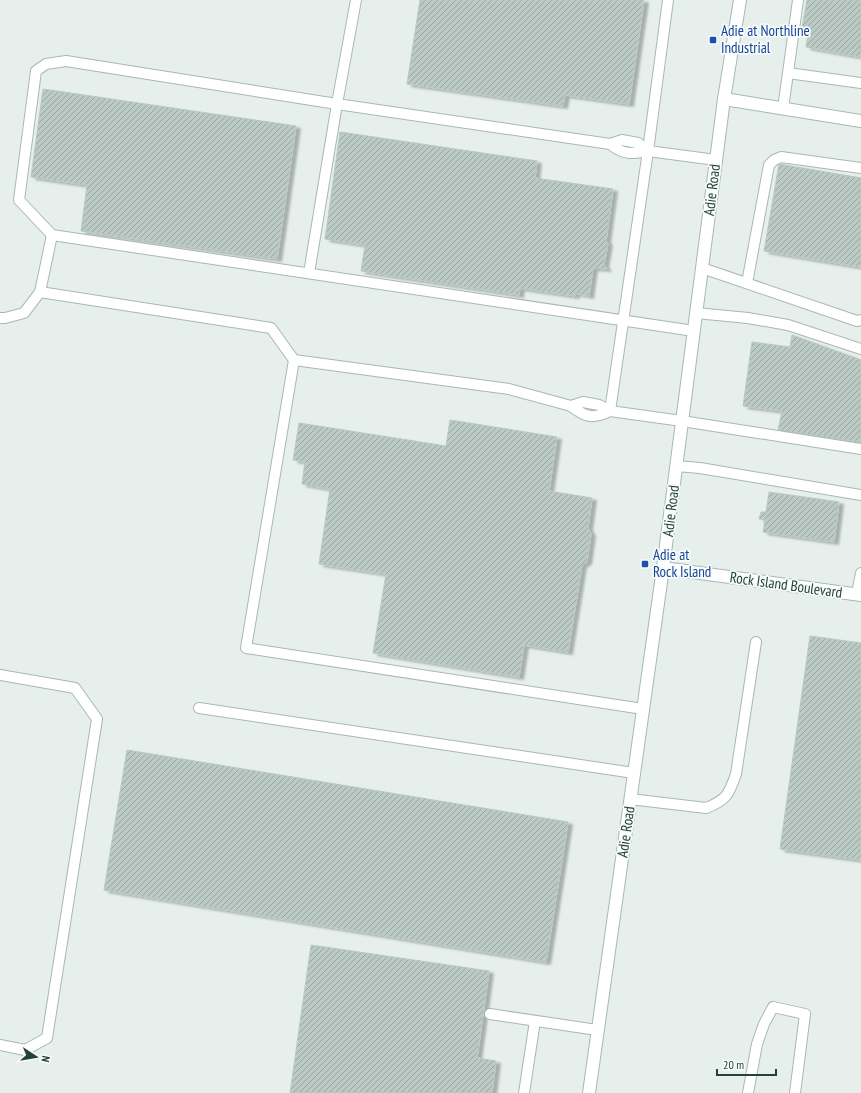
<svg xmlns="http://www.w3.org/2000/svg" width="861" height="1093" viewBox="0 0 861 1093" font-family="'PT Sans Narrow',sans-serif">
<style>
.building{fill:url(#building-hatch);stroke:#b8c9c2;filter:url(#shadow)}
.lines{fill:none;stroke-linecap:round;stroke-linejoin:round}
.service-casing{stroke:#a8b8b2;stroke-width:12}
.minor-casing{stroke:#a8b8b2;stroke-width:14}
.tertiary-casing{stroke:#a8b8b2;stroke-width:14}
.service{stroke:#fff;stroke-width:10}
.minor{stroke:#fff;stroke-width:12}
.tertiary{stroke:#fff;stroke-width:12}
.transit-dot{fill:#1a4fb4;stroke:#f7fbf9;stroke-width:1.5}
.labels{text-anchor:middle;stroke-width:3.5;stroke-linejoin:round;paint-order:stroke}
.transit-label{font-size:15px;fill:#164399;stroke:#f7fbf9;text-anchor:start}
.street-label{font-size:15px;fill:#24423a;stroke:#f7fbf9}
</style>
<defs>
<pattern id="building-hatch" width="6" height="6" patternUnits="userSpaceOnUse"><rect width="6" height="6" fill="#bbcac4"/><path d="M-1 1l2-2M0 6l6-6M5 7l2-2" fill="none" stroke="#98a6a0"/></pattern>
<filter id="shadow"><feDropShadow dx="4.5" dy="2.5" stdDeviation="1" flood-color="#0004"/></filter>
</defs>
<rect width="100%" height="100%" fill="#e6efeb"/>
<g class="building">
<path d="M420,0H644L629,104L565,95L563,106L407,84Z"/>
<path d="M807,0H861V57L806,47L808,34L801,33Z"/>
<path d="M43,89L296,126L277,259L81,231L87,185L31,177Z"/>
<path d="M340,132L537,161L535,178L613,189L606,241L608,243L604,265L607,269L593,268L589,296L575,293V296L520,288L519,295L361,271L365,245L325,239Z"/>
<path d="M779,164L861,178V267L764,251Z"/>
<path d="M792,335L861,360V442L778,430L782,411L743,406L752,342L790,347Z"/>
<path d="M450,420L557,437L549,491L592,498L588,528L591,534L587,562L582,565L568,652L524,645L519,677L373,653L386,574L319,564L330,489L302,484L305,462L293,460L299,423L446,446Z"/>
<path d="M769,492L839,502L834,542L763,532L765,520L759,519L761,512H766Z"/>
<path d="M810,636L861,643V860L780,849Z"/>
<path d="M127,750L568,822L546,962L104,890Z"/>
<path d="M311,945L489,971L477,1058L496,1061L492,1093H290Z"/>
</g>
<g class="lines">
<defs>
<g id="service">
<path d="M356,0L337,104L610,144"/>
<path d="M668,0L648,151L716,160"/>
<path d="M798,0L788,73L861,83"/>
<path d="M783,108L788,73"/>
<path d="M622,140L638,143L648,151C632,154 623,155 610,144Z"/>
<path d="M648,151L610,411L682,421L861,449"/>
<path d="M52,235L19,200L36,71L46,64L66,61L337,104L309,273"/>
<path d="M702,268L857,321L861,320"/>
<path d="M747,283L769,165L774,160L781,157L861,168"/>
<path d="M40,292L271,328L294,360L509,389L571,406"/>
<path d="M696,313L748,318L788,325L861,349"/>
<path d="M0,318H5L24,313L40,292L52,235L694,331"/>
<path d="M294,360L246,648L643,709"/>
<path d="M583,402L599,405L610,411C593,419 586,418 571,406Z"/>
<path d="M676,466L700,468L861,495"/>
<path d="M857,594L861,573"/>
<path d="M0,675L75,688L97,719L47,1038L25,1050L0,1045"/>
<path d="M199,708L634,773"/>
<path d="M630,799L706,808C727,800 729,794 736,774L756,642"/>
<path d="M490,1014L597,1030"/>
<path d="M524,1093L535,1021"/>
<path d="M748,1093L757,1044L764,1024L773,1007L805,1014L795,1093"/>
</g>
<g id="minor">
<path d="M724,99L861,121"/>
<path d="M663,568L861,595"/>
</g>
<path id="tertiary" d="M589,1093L663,568L724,99L740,0"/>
</defs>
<use href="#service" class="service-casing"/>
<use href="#minor" class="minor-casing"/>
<use href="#tertiary" class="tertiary-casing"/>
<use href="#service" class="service"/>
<use href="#minor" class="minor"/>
<use href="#tertiary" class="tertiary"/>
</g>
<g class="transit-dot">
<rect x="709" y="36" width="8" height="8" rx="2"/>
<rect x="641" y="560" width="8" height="8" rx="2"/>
</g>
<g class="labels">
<g class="transit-label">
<text x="721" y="36">Adie at Northline<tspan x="721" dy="17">Industrial</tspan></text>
<text x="653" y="560">Adie at<tspan x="653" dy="17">Rock Island</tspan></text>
</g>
<g class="street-label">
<text transform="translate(712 190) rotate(-83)" y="5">Adie Road</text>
<text transform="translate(671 511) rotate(-83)" y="5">Adie Road</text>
<text transform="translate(786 585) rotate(8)" y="5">Rock Island Boulevard</text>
<text transform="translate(626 832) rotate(-82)" y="5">Adie Road</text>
</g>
</g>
<g transform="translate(36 1057) rotate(102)" stroke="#f7fbf9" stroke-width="3" paint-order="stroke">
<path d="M0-3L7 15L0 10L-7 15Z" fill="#24423a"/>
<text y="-6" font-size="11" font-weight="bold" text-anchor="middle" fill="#24423a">N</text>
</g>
<path d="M717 1069v6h59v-6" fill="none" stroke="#24423a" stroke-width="2"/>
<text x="723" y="1069" font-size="12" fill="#24423a" stroke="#f7fbf9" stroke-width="3" paint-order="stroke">20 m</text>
</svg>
